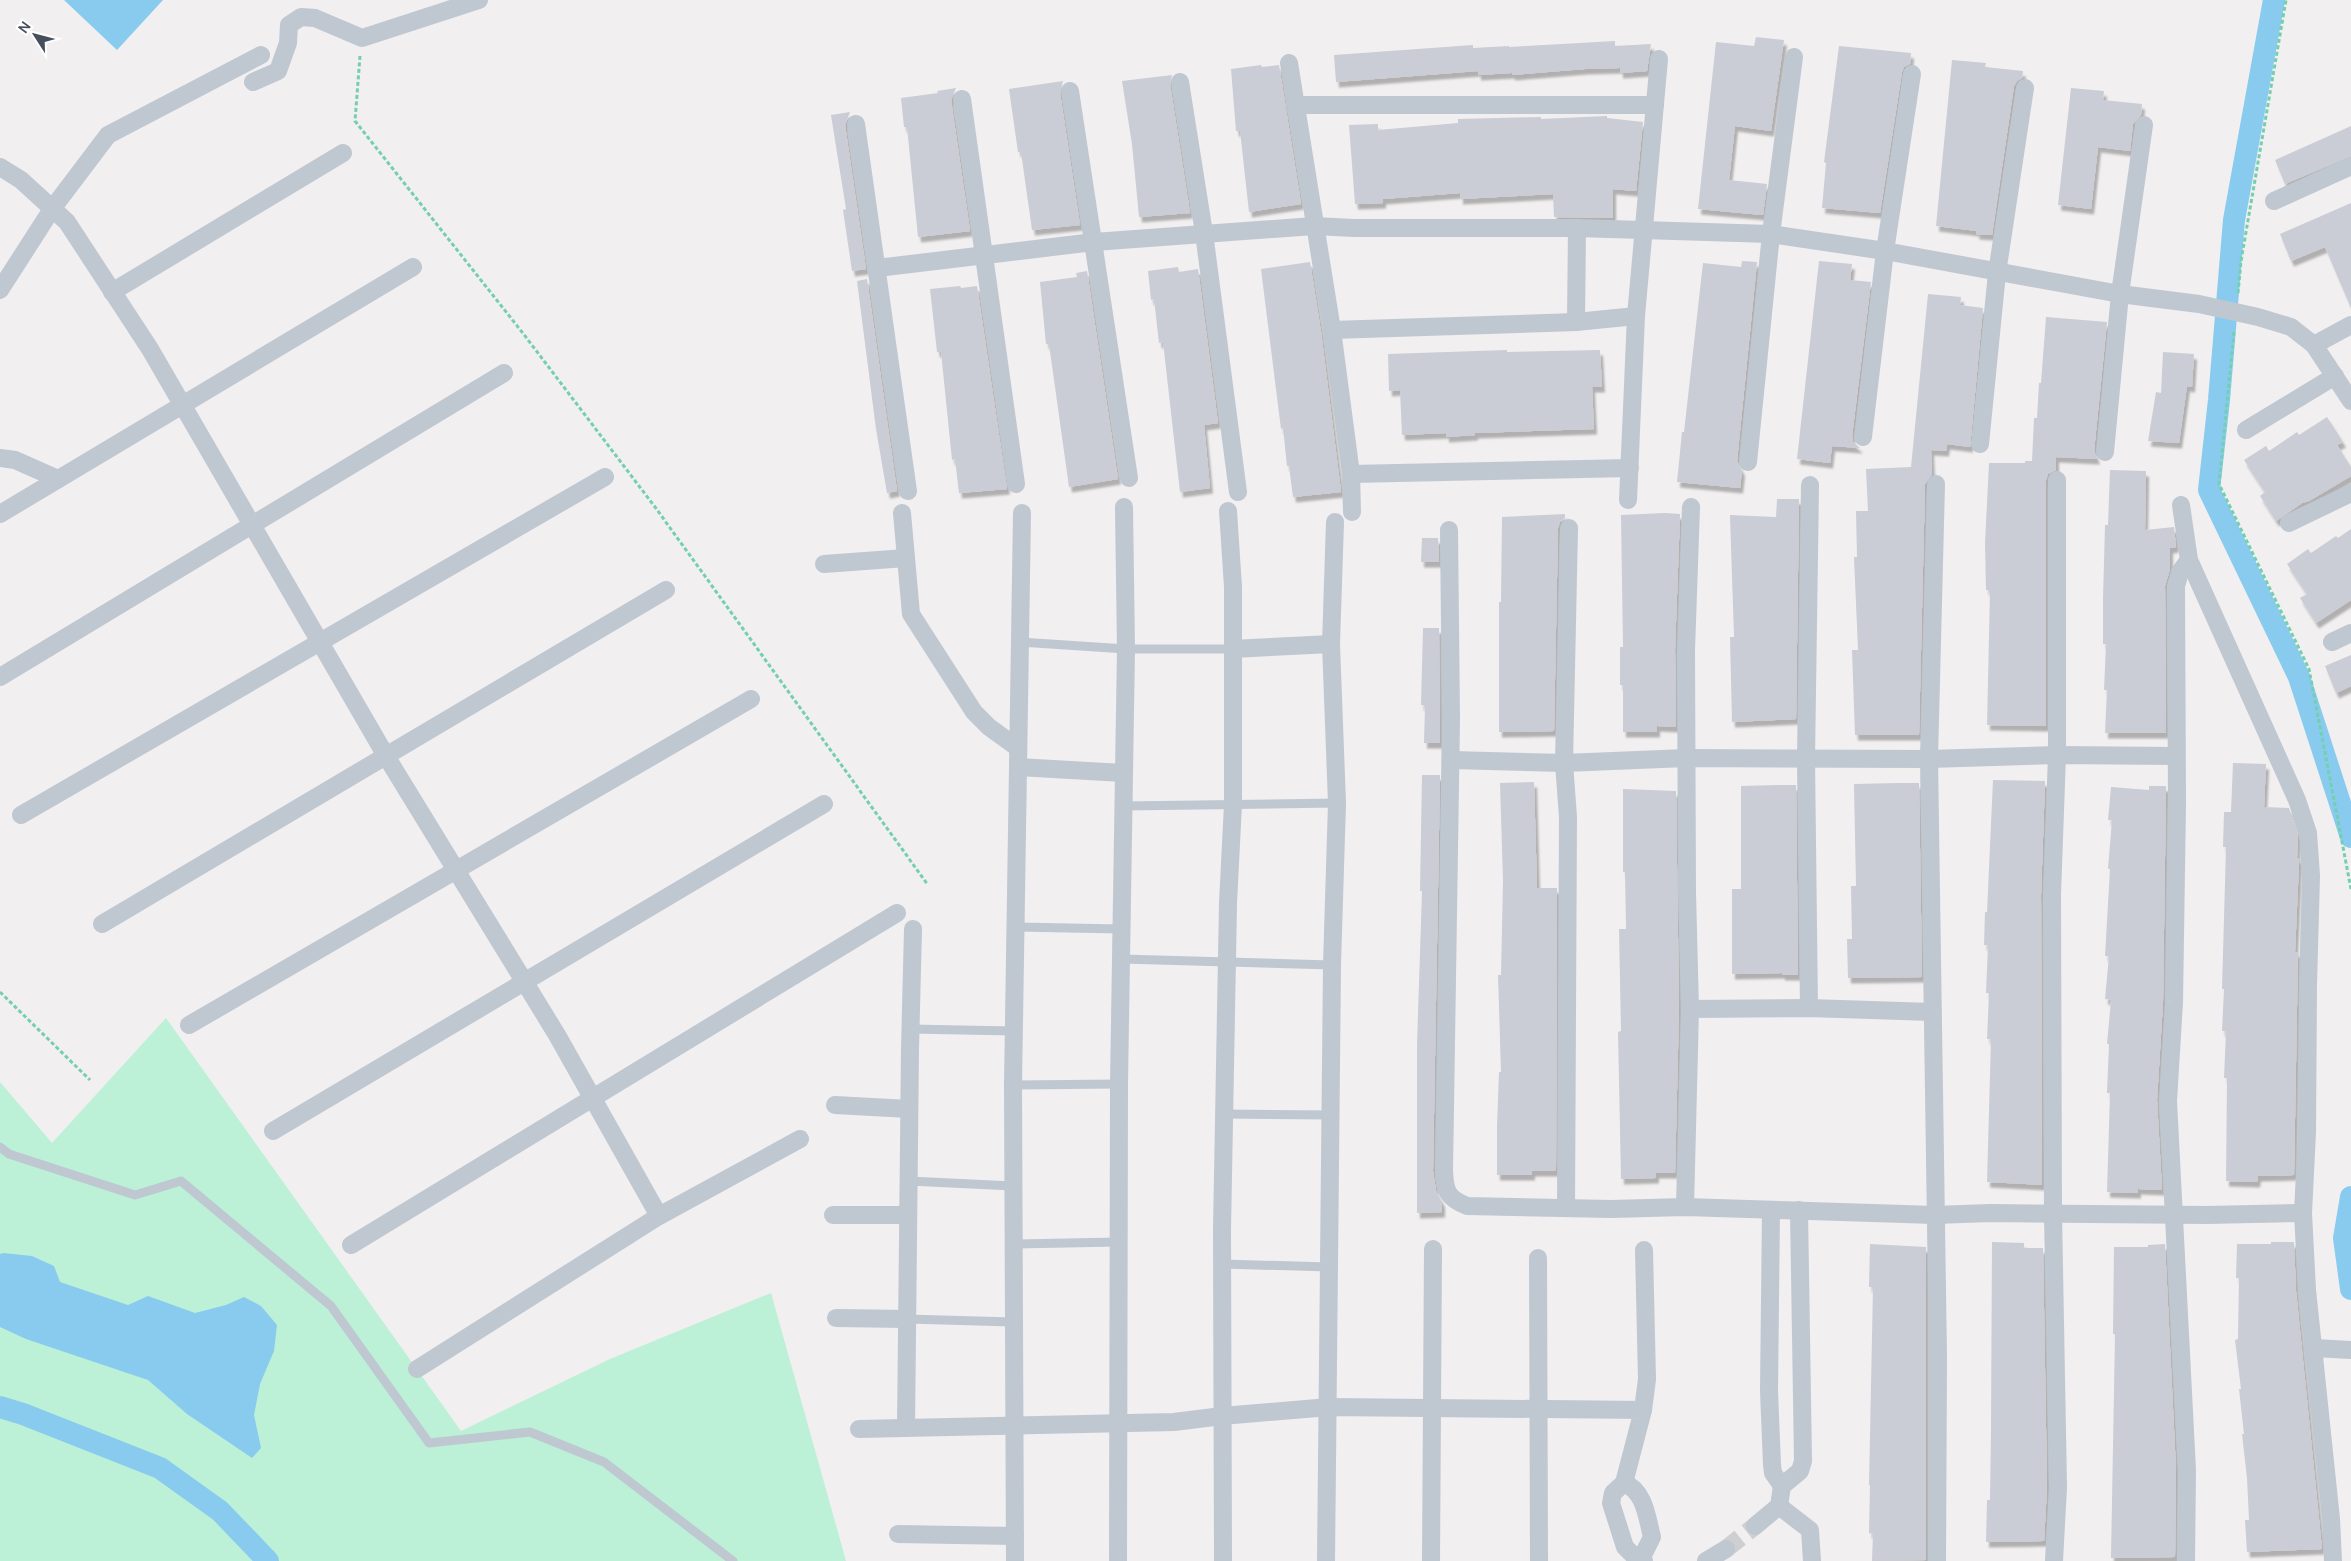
<svg xmlns="http://www.w3.org/2000/svg" width="2351" height="1561" viewBox="0 0 2351 1561" font-family="Manrope,sans-serif">
<style>
.green{fill:#bcf0d7}
.water{fill:#88cbee}
.lines{fill:none;stroke-linecap:round;stroke-linejoin:round}
.canal{stroke:#88cbee;stroke-width:22}
.building{fill:#cacdd5;filter:url(#shadow)}
.minor-tunnel{stroke:#cfcfd2;stroke-width:18;stroke-dasharray:18 9;stroke-linecap:butt}
.path{stroke:#73cfae;stroke-width:3;stroke-dasharray:4 2.5;stroke-linecap:butt}
.service{stroke:#bfc7d1;stroke-width:9}
.minor{stroke:#bfc7d1;stroke-width:18}
</style>
<defs>
<filter id="shadow"><feDropShadow dx="3" dy="5.5" stdDeviation="1" flood-color="#0004"/></filter>
</defs>
<rect width="100%" height="100%" fill="#f1efef"/>
<path class="green" d="M166,1018L461,1431L610,1359L771,1293L846,1561H0V1082L52,1143Z"/>
<g class="water">
<path d="M64,0H163L117,50Z"/>
<path d="M3,1253L32,1256L54,1266L60,1282L128,1305L148,1296L195,1313L226,1305L244,1297L261,1306L277,1325L274,1351L260,1384L254,1415L261,1448L252,1458L187,1414L148,1380L26,1339L0,1327V1254Z"/>
</g>
<g class="lines">
<g class="canal">
<path d="M2274,0L2234,220L2219,400L2209,490L2299,677L2351,837"/>
<path d="M2351,1197L2344,1238L2351,1289"/>
<path d="M0,1407L23,1414L160,1468L220,1511L268,1561"/>
</g>
</g>
<g class="building">
<path d="M1756,37L1784,40L1771,131L1735,126L1729,180L1767,184L1763,215L1698,209L1716,42L1754,46Z"/>
<path d="M1615,41V46L1651,44L1647,71L1620,73V68L1585,69L1512,75V73L1478,75V71L1336,82L1334,55L1473,45V48L1509,46V47Z"/>
<path d="M1839,46L1911,53L1910,64L1904,67L1902,72L1880,213L1822,208L1826,163L1824,162Z"/>
<path d="M1952,60L1986,63L1985,67L2023,71L2022,78L2017,81L2014,86L1992,235L1976,234L1977,231L1936,226Z"/>
<path d="M1261,65L1262,67L1279,65L1301,204L1249,212L1240,131H1236L1231,69Z"/>
<path d="M1172,75L1170,84L1190,213L1139,217L1132,144L1122,81Z"/>
<path d="M1063,81L1060,93L1080,225L1032,230L1021,152H1018L1009,89Z"/>
<path d="M956,88L951,100L970,231L918,237L907,127H904L901,98L938,93L937,91Z"/>
<path d="M2071,88L2104,91L2103,100L2142,104L2141,115L2133,124L2130,151L2098,147L2091,209L2058,205Z"/>
<path d="M850,112L845,125L866,269L852,271L843,210L846,209L831,115Z"/>
<path d="M1607,116V118L1643,122L1636,191L1613,189V218L1554,217L1553,194L1460,199V193L1383,199V203L1355,204L1349,125L1378,124V130L1458,123V119L1541,117V119Z"/>
<path d="M2351,126V156L2285,184L2275,160Z"/>
<path d="M2351,203V308L2325,247L2291,261L2280,234Z"/>
<path d="M1742,261L1757,262L1737,461L1742,471L1740,488L1677,482L1682,432H1684L1703,263L1741,267Z"/>
<path d="M1819,261L1852,264L1850,280L1871,282L1852,436L1853,442L1860,448L1832,446L1830,463L1797,459Z"/>
<path d="M1310,262L1321,332L1341,492L1293,497L1289,466H1287L1283,428L1281,429L1261,269Z"/>
<path d="M1178,267L1179,272L1198,269L1218,423L1204,425L1210,488L1180,492L1163,342L1159,343L1154,299L1151,300L1148,271Z"/>
<path d="M1087,271L1118,479L1069,487L1049,344H1046L1040,282L1077,277L1076,273Z"/>
<path d="M867,279L897,491L887,493L876,429L857,281Z"/>
<path d="M960,286L961,288L977,286L1007,489L959,493L955,459L952,460L941,352H937L930,289Z"/>
<path d="M1928,294L1961,297L1960,305L1983,308L1970,447L1947,444L1946,451L1931,450L1932,474L1925,484L1919,735H1855L1852,650H1858L1854,557H1857L1856,511H1868L1866,469L1911,467Z"/>
<path d="M2046,317L2107,322L2094,451L2097,459L2056,457V470L2048,474L2046,480V726L1987,725L1990,590H1986L1985,543L1989,463H2025V461H2032L2034,418H2037L2039,383H2041Z"/>
<path d="M1507,350V352L1600,350L1602,387H1592L1594,429L1475,433V435L1446,437V433L1402,435L1400,390L1389,391L1388,354Z"/>
<path d="M2163,352L2194,354L2192,387L2187,386L2179,443L2148,441L2156,392L2161,393Z"/>
<path d="M2327,417L2343,442L2337,445L2351,467V476L2309,501L2302,503L2276,521L2260,496L2265,492L2244,460L2266,446L2269,451L2297,432L2299,435Z"/>
<path d="M2110,470L2146,471L2145,530L2174,527L2176,547L2170,548V569L2165,586L2166,733H2105L2107,690H2104L2106,644H2103V599L2105,525H2108Z"/>
<path d="M1777,499H1799L1796,719L1732,722L1730,637H1734L1730,515L1776,517Z"/>
<path d="M1665,513L1680,514L1675,650L1676,727L1657,726V732H1623V685H1620V647H1623L1621,515Z"/>
<path d="M1565,514V518L1560,522L1558,528L1554,731L1499,732V602H1501L1502,517Z"/>
<path d="M2351,529V600L2316,623L2300,598L2307,594L2287,564L2308,549L2311,553L2336,536L2338,538Z"/>
<path d="M1422,538H1438L1439,562H1421Z"/>
<path d="M1423,628H1439L1440,743H1424L1425,705H1421Z"/>
<path d="M2351,655V686L2336,693L2325,666Z"/>
<path d="M2233,763L2266,764L2264,807L2289,808L2298,835L2297,858H2299V863L2295,952H2298L2294,1175L2258,1176L2257,1182L2226,1181L2227,1078H2224L2226,1031H2222L2224,989H2222L2226,847H2223L2224,812H2231Z"/>
<path d="M1422,775H1440L1433,1171L1436,1191L1442,1202V1212L1417,1213V1045L1422,891H1420Z"/>
<path d="M1993,780L2045,781L2041,895L2042,1185L1987,1182L1991,1039H1987L1989,993H1986L1988,945H1984L1985,912H1987Z"/>
<path d="M1534,782L1537,888H1557L1556,1171H1532V1175H1497V1127L1499,1072H1501L1498,975H1501L1503,881L1500,783Z"/>
<path d="M1899,783H1919L1922,977L1848,978L1847,939H1852L1851,886H1856L1854,784Z"/>
<path d="M1778,785H1796L1798,975H1782V973L1732,974V889H1741V786Z"/>
<path d="M2149,786H2166L2163,1002L2157,1100L2162,1190L2138,1189V1193L2107,1192L2110,1093H2107L2109,1044H2107L2111,1000L2105,999L2109,956H2105L2110,869H2108L2112,820H2108L2111,787L2149,790Z"/>
<path d="M1623,789L1676,791L1679,1009L1675,1173H1656V1178L1621,1179L1618,1032L1621,1031L1619,929H1626L1625,872H1623Z"/>
<path d="M1992,1242L2024,1243V1248H2043L2047,1487L2044,1541L1986,1542L1987,1500H1990L1991,1431Z"/>
<path d="M2271,1242H2294L2296,1291L2322,1549L2247,1552L2245,1520H2249L2247,1478L2242,1434H2244L2239,1389H2241L2235,1340L2238,1339L2239,1278H2236L2237,1244H2271Z"/>
<path d="M1870,1244L1926,1247V1560L1872,1561L1873,1534L1869,1533L1870,1485H1869L1873,1287H1869Z"/>
<path d="M2165,1244L2176,1470L2175,1557L2111,1558L2115,1334H2113L2114,1247H2148V1245Z"/>
</g>
<g class="lines">
<path class="minor-tunnel" d="M1726,1549L1755,1526"/>
<g class="path">
<path d="M360,56L355,121L522,332L655,507L928,885"/>
<path d="M2238,293L2241,261L2286,0"/>
<path d="M2234,332L2219,484L2309,669L2351,889"/>
<path d="M0,992L90,1080"/>
</g>
<g class="service">
<path d="M1020,642L1126,649H1232"/>
<path d="M1123,806L1337,803"/>
<path d="M1015,927L1121,929"/>
<path d="M1122,959L1332,965"/>
<path d="M910,1029L1014,1031"/>
<path d="M1013,1085L1119,1084"/>
<path d="M1224,1114L1331,1115"/>
<path d="M0,1147L9,1154L135,1195L181,1181L331,1306L429,1443L530,1432L604,1462L733,1561"/>
<path d="M909,1181L1013,1186"/>
<path d="M1013,1244L1118,1242"/>
<path d="M1222,1264L1330,1267"/>
<path d="M907,1319L1013,1322"/>
</g>
<g class="minor">
<path d="M1289,63L1332,330L1351,474L1630,468"/>
<path d="M253,82L278,71L288,43L289,25L301,17L315,18L362,38L479,0"/>
<path d="M1180,82L1204,233L1238,492"/>
<path d="M1070,91L1129,478"/>
<path d="M962,99L1016,484"/>
<path d="M1295,105H1655"/>
<path d="M856,124L908,491"/>
<path d="M0,167L21,180L67,222L150,349L386,756L557,1035L659,1216"/>
<path d="M2274,201L2351,166"/>
<path d="M877,268L1094,242L1314,226L1354,228H1577L1771,234L1885,251L2120,294L2199,304L2258,317L2291,327L2314,345L2351,325"/>
<path d="M0,290L52,209L108,135L261,55"/>
<path d="M112,292L343,153"/>
<path d="M1576,322L1577,228"/>
<path d="M1332,330L1576,322L1636,316"/>
<path d="M2314,345L2351,401"/>
<path d="M2246,430L2335,376"/>
<path d="M1863,437L1885,251L1912,74"/>
<path d="M1980,444L1997,273L2025,88"/>
<path d="M2105,452L2120,294L2144,125"/>
<path d="M0,458L15,460L58,479"/>
<path d="M1748,462L1771,234L1794,57"/>
<path d="M1351,474L1352,512"/>
<path d="M1936,484L1929,759L1938,1357L1937,1561"/>
<path d="M1628,500L1636,316L1659,59"/>
<path d="M2181,505L2189,560L2297,800L2308,833L2311,876L2308,985L2307,1132L2303,1213L2307,1290L2331,1519L2333,1561"/>
<path d="M902,513L911,614L974,712L989,727L1018,748"/>
<path d="M0,514L413,267"/>
<path d="M2289,523L2351,493"/>
<path d="M1449,530L1451,719L1444,1171C1445,1191 1447,1198 1467,1206L1611,1209L1685,1207L1935,1215L1990,1213L2206,1215L2303,1213"/>
<path d="M824,564L906,558"/>
<path d="M2332,642L2351,633"/>
<path d="M1232,649L1331,644"/>
<path d="M0,677L504,373"/>
<path d="M1451,760L1564,763L1686,758L1929,759L2057,755L2176,756"/>
<path d="M1018,767L1123,773"/>
<path d="M21,815L605,477"/>
<path d="M102,924L666,590"/>
<path d="M1809,1008L1806,759L1810,485"/>
<path d="M1690,1009L1809,1008L1932,1012"/>
<path d="M189,1025L751,699"/>
<path d="M835,1105L909,1109"/>
<path d="M273,1131L824,804"/>
<path d="M1685,1207L1690,1009L1687,893L1686,650L1691,507"/>
<path d="M1566,1208L1568,817L1564,763L1569,528"/>
<path d="M1771,1210L1769,1391L1772,1465L1773,1473L1782,1486"/>
<path d="M833,1215H908"/>
<path d="M351,1245L897,913"/>
<path d="M1538,1258L1539,1561"/>
<path d="M836,1318L907,1319"/>
<path d="M2314,1348L2351,1350"/>
<path d="M417,1369L659,1216L800,1139"/>
<path d="M1643,1410L1647,1379L1644,1250"/>
<path d="M906,1428L910,1049L913,929"/>
<path d="M859,1429L1174,1422L1222,1416L1329,1407L1643,1410L1624,1483L1613,1493L1611,1503L1625,1547L1632,1554L1642,1557L1644,1561"/>
<path d="M1624,1483C1645,1491 1647,1518 1652,1537L1642,1557"/>
<path d="M1779,1506L1810,1530L1812,1561"/>
<path d="M1755,1526L1779,1506L1782,1486L1800,1471L1803,1461L1799,1210"/>
<path d="M898,1534L1015,1536"/>
<path d="M1015,1561L1013,1085L1022,513"/>
<path d="M1118,1561L1119,1084L1126,649L1124,507"/>
<path d="M1223,1561L1222,1230L1228,903L1233,804V587L1228,511"/>
<path d="M1326,1561L1332,965L1337,803L1331,644L1335,522"/>
<path d="M1431,1561L1433,1249"/>
<path d="M1706,1561L1726,1549"/>
<path d="M2054,1561L2058,1487L2053,1213L2052,895L2057,755V480"/>
<path d="M2186,1561L2187,1470L2168,1101L2174,1002L2177,803L2176,586L2180,572L2189,560"/>
</g>
</g>
<g transform="translate(35 35) rotate(306)" stroke="#ffffff" stroke-width="4" paint-order="stroke">
<path d="M0-4L9 19L0 12L-9 19Z" fill="#464f5d"/>
<text y="-8" font-size="14" font-weight="bold" text-anchor="middle" fill="#464f5d">N</text>
</g>
</svg>
